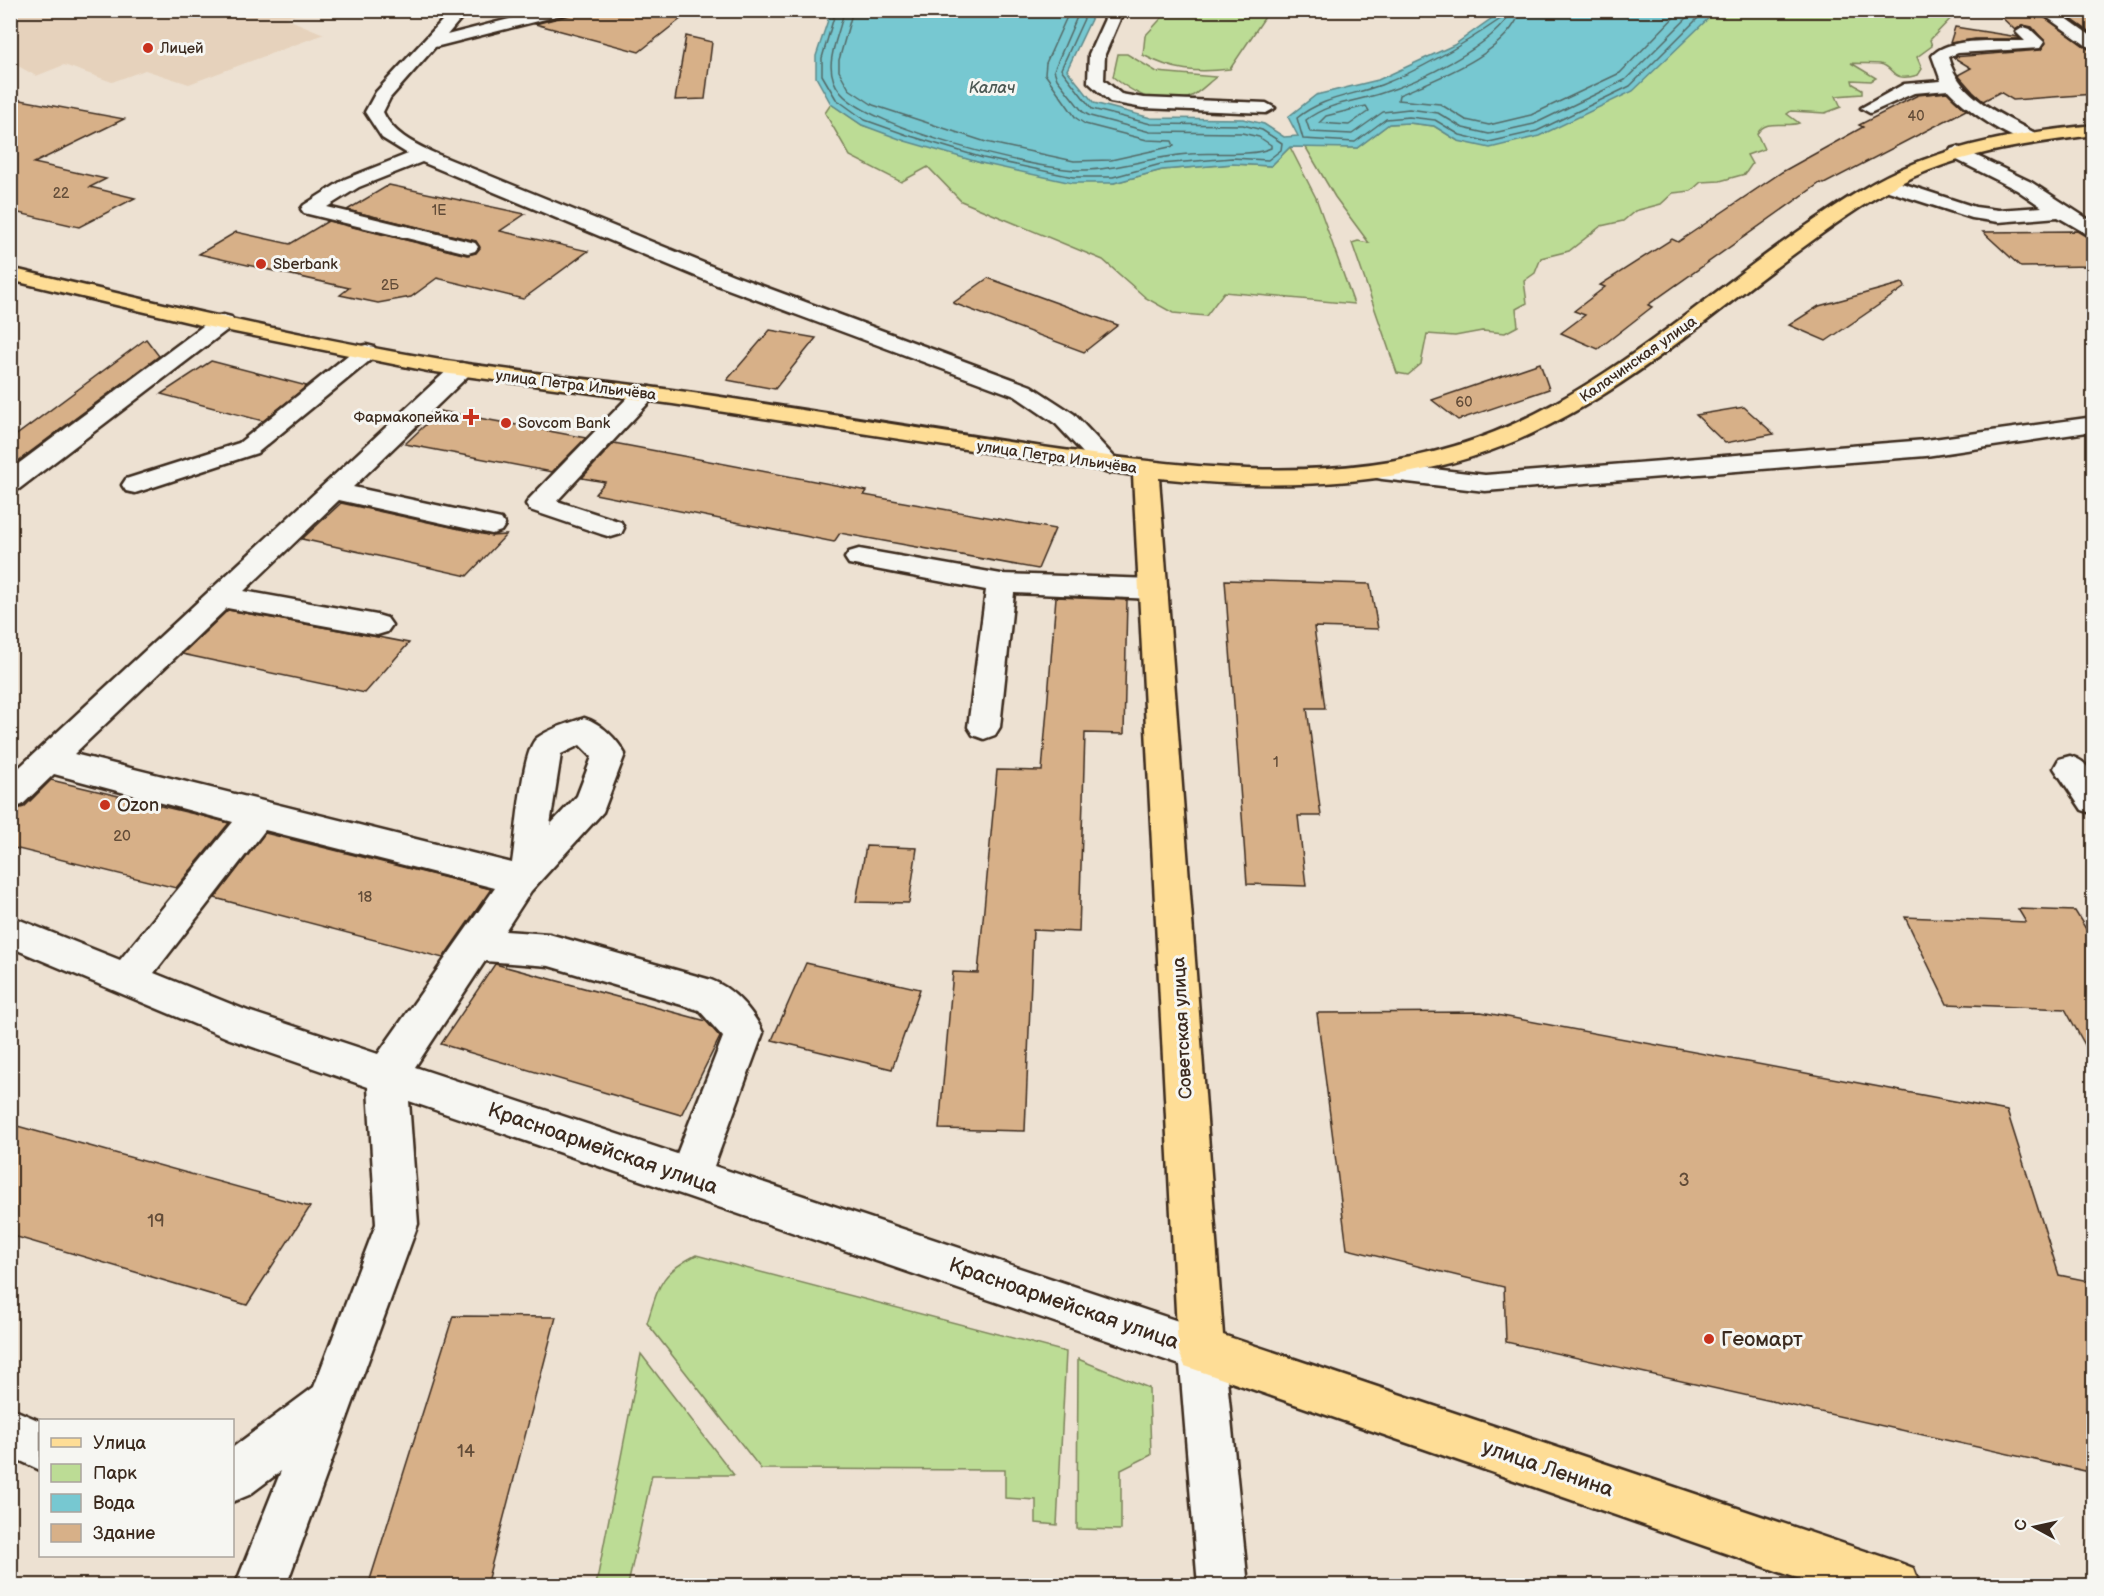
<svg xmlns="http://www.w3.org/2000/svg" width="2104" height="1596" viewBox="0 0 2104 1596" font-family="'Balsamiq Sans',sans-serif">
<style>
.built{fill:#e6d2bc}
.green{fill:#bcdc95;stroke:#7c835a;stroke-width:1.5}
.water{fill:#77c8d1;stroke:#5f8989;stroke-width:1.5}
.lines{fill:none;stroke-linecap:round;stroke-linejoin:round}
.shore{stroke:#536966;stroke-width:1.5}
.building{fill:#d7b088;stroke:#3b2a1e;stroke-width:1.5}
.minor-casing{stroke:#3b2a1e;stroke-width:5}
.major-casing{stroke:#3b2a1e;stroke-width:5}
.minor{fill:#f6f6f2;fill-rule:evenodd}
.major{fill:#fedd96;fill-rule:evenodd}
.poi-dot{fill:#c8321e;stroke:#f6f6f2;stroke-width:2}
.labels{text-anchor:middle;stroke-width:6;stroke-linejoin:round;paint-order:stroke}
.far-number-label{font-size:14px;fill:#624c38}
.far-poi-label{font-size:15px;fill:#3b2a1e;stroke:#f6f6f2;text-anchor:start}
.far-street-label{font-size:15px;fill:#3b2a1e;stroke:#f6f6f2}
.number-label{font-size:15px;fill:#624c38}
.far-water-label{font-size:16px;font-style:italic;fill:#4d5954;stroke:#f6f6f2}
.poi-label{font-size:18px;fill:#3b2a1e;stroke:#f6f6f2;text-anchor:start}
.street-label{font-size:18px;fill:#3b2a1e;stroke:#f6f6f2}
.near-number-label{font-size:18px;fill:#624c38}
.near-street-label{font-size:21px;fill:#3b2a1e;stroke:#f6f6f2}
.near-poi-label{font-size:21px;fill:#3b2a1e;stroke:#f6f6f2;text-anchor:start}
</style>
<rect width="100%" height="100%" fill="#ede1d2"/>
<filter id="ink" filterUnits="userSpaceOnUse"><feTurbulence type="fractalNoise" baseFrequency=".0167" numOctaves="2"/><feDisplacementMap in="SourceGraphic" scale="12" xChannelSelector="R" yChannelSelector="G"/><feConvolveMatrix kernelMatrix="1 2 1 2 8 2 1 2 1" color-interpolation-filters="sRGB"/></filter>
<g filter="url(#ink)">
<path class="built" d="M10,11H307L285,18L324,34L189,84L145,70L112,82L64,65L36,76L11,62Z"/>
<g class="green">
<path d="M1169,10H1269V11L1230,69C1196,73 1173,71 1143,55L1145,36Z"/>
<path d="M1716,11H1958L1930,40L1932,46L1917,57L1922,69L1918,75C1889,83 1896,67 1880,64C1871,63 1860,64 1851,63L1876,78L1871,81L1852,80L1853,84L1862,89V94L1836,96L1841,107L1825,113L1791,111L1787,114L1799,123C1785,128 1766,118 1757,134L1764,149L1747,155L1752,164L1745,174L1720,181L1701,182L1691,191L1673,193L1661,204L1635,211L1623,221L1601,226L1569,251L1541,258L1535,273L1524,281L1527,303L1516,309L1518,326L1505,333L1482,331L1455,336L1427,334L1421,364L1408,375L1397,373L1352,243L1358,241L1369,243L1335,197L1305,146L1357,148L1389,124L1409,123L1434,126L1458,141L1692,30Z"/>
<path d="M1118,54H1127L1157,72L1216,77C1208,83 1198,94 1188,98C1161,108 1133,93 1113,77Z"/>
<path d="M831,104L862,125L981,163L1114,183L1162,170L1233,164L1271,166L1290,147L1316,198L1354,304L1224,292L1206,316L1173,313L1146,298L1103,260L961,201L928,167L901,182L850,156L825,113Z"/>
<path d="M696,1255L1066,1352L1057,1525L1036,1523V1500L1005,1498V1470L761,1469L647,1323C659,1286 659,1274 696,1255Z"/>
<path d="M641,1354L734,1475H652L628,1585H596Z"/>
<path d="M1078,1359L1149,1388L1151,1455L1121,1470V1530L1077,1529Z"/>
</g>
<path class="water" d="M831,11H1095L1067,70L1094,103L1151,118L1243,119L1264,124L1284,137L1298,136L1288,117L1316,95L1378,80L1454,45L1502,11H1716L1633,91L1539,136L1490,148L1458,141L1434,126L1409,123L1389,124L1357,148L1290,147L1271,166L1233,164L1162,170L1114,183H1072L981,163L905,141L862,125L831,104L816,77V56Z"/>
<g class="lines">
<g class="shore">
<path d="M836,10L822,58V75L836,99L865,120L907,135L983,158L1073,177H1113L1161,164L1232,158L1268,160L1281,150L1282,143L1262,130L1243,125L1151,124L1092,109L1061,69L1088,10"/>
<path d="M844,10C840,37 819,67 841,93C871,128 1039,172 1086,170C1121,169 1155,156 1190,154C1211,152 1253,157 1271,148V145L1259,137L1242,133L1150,132L1090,116L1083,112L1057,79L1054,70L1080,10"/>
<path d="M853,10L839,60V71L849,89L873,105L986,142L1074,161L1111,160L1174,146L1172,141L1147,140L1085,124L1076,118L1045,74L1046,63L1070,10"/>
<path d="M1505,10L1502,18C1464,44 1425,68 1381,85C1351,96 1323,97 1297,118L1303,139L1355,142L1386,119L1409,117L1435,120L1460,135L1489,142L1537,131L1630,86L1706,10"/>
<path d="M1512,10C1495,46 1416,83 1379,94C1353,102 1328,103 1306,120L1310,132L1352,134L1383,112L1409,109L1438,113L1463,128L1489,134L1534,124L1625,80L1695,10"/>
<path d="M1521,10C1507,54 1438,78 1399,95L1398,100L1440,104L1466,120L1489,125L1531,115L1620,73L1681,10"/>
<path d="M1366,106L1369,111L1349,125L1319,123L1326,116Z"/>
</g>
</g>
<g class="building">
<path d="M573,10H692L639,52L535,24L570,15Z"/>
<path d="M1994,10H2035L2094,53V94L2013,100L2000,92L1983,101L1973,92L1958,75L1971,68L1953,57L2040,50L2046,43L2032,27L2023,25L2015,30Z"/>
<path d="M2060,11L2094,12V35Z"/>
<path d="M1955,27L2018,37L2020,39H1975L1950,43Z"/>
<path d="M686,36L712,42L705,99L675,100Z"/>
<path d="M1947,92L1966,110L1824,184L1820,183L1648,305L1652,307L1598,349L1561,333L1585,315L1574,311L1605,287L1600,285L1672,239L1678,242L1782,172L1863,127L1859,125L1918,95Z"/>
<path d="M10,98L124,119L34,163L106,179L90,187L135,198L79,227L10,211Z"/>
<path d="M389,185L525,214L500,231L588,251L523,299L437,278L411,297L378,303L340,295L349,288L199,254L236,232L290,244L328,221L467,255L476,253L480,248L476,241L347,210Z"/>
<path d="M2077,231L2094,241V266L2021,267L1983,232Z"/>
<path d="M988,278L1118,325L1084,352L953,303Z"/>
<path d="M1903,283L1905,287L1826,341L1789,325L1819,306Z"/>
<path d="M770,330L816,338L775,389L727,380Z"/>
<path d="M146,339L159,356L10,467V440Z"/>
<path d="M211,361L307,386L263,421L161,394Z"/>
<path d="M1540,363L1549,389L1458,420L1432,400Z"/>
<path d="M1744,407L1774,434L1725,443L1696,415Z"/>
<path d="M440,411L506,423L586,438L552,472L405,444Z"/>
<path d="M614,443L867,491L864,495L1055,529L1038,569L840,533L834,542L595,494L605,482L582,478Z"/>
<path d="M341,503L492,536L506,535L467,576L302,539Z"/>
<path d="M1225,580L1370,584L1378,629L1314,627L1325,708H1307L1321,816H1298L1306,886L1247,884Z"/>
<path d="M1056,597L1127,600L1124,734L1085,733L1079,932L1033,930L1025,1131L939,1129L953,972L978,973L997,770L1042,771Z"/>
<path d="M228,610L378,637L409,643L365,693L182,654Z"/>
<path d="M51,780L203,816L229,823L176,888L10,847V811L24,807Z"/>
<path d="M265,833L314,845L491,889L443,958L215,898Z"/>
<path d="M866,846L917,848L909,903L856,902Z"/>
<path d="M2018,909L2075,911L2094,942V1061L2065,1009L1947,1004L1905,917L2026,922Z"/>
<path d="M806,963L920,989L892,1069L772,1040Z"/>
<path d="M495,964L706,1021L720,1037L681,1115L441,1044Z"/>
<path d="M1481,1012L2007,1111L2059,1275L2094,1282V1473L1506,1342L1504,1287L1347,1249L1317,1013Z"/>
<path d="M10,1124L310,1207L247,1305L10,1235Z"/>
<path d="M453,1316L556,1317L486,1586H368Z"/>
</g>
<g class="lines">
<defs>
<g id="minor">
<path d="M452,10H468L447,35L544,10H571L569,13L435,47L390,98L383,112C393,134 413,143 434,153L733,275L1031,386L1074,414L1117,460L1121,465L1117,470L1108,473L1099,470L1056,424L1015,396L717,285L422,162L359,187L327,207L475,243L478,247L475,251L468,253L304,213L301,209L304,205L345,179L408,154L382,138L365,112L376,92Z"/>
<path d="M1109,10H1124L1105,54L1104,80L1121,94L1143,98L1266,103L1275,108L1266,113L1143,108L1110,102L1088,82L1089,54Z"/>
<path d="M2037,10H2055L2094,38V51Z"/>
<path d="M2024,27L2030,29L2044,42L2040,48L1958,53L1948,57C1959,98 2001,114 2035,133L2038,137L2035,141C2015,146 1962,106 1948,90L1914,93L1870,113L1861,108L1904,84L1941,81L1932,56C1947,36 2001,42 2025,41L2016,32Z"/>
<path d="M1958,147L2031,182L2094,223V238L2058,217L1998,222L1972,218L1879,188L1876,184L1886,178L1975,207L1998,210L2042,207L2017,190L1951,157L1949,153L1951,149Z"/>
<path d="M223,315L231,317L234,322L231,327L19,489L10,491V470L215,317Z"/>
<path d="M366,345L374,347L377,352L374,357L257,453L135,493L126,491L122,485L126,479L239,443L358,347Z"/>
<path d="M461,363L469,365L473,370L469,375L353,487L501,519L505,525L501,531L492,534L339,500L244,591L377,615L387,618L392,625L387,632L377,635L227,608L74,754L512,863C516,841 521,750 537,738C549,729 569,723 584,718C601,723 617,739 625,754L603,812L531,891L505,931L549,934L711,980C733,988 754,1012 763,1033L714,1166L1217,1334L1224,1350L1248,1586H1198L1180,1365L409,1101L418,1224L286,1586H235L281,1471L249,1495L232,1502V1448L314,1387L376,1224L368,1087L230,1039L10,947V916L120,960L233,822L54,774L22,805L10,809V776L453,365ZM580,745L592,757L577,796L550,825L561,754ZM265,830L495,888L378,1054L248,1011L154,973ZM485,961L549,966L699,1010L723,1037L677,1154L415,1067Z"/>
<path d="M645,386L653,388L657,393L653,398L557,501L621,522L624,528L621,534L611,537L601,534L530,510L526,504L530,498L637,388Z"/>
<path d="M2094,417V431L1926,456L1485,491L1382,479L1373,477L1369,471L1373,465L1382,463L1485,475L1926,440Z"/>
<path d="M859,549L1001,574L1154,579L1164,582L1168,589L1164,596L1154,599L1014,593L1000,727L995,735L984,739L973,735L968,727L986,590L849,564L845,558L849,552Z"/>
<path d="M2070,756C2098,764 2094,789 2094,814L2082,810L2054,768L2059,759Z"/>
<path d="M10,1408L40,1421V1470L10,1456Z"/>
</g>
<path id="major" d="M2094,125V135C2032,143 1970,151 1913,177C1876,195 1842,219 1809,243C1718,308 1635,386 1533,433C1417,488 1285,491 1159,478L1223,1335L1895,1561L1913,1568L1920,1586H1820L1185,1366L1178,1350L1133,475L673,404L428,371L205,326L10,280V268C153,302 296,336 441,360C542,376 645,384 746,401C840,416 934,431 1029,445C1168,465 1317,488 1455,446C1582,408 1682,314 1789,238C1825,213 1861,187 1901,169C1962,142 2028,132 2094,125Z"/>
</defs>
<use href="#minor" class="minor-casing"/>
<use href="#major" class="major-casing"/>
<use href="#minor" class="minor"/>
<use href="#major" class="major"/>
</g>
</g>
<g class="poi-dot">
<circle cx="148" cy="48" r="6"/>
<circle cx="261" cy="264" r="6"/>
<path d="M468 408h6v6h6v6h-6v6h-6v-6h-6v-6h6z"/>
<circle cx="506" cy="423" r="6"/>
<circle cx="105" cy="805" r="6"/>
<circle cx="1709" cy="1339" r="6"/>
</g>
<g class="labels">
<g class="far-number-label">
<text x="1916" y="121">40</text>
<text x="61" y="198">22</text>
<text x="439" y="215">1Е</text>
<text x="390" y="290">2Б</text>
<text x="1464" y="407">60</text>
</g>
<g class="far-poi-label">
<text x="160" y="53">Лицей</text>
<text x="273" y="269">Sberbank</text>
<text x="459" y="422" text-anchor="end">Фармакопейка</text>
<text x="518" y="428">Sovcom Bank</text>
</g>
<g class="far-street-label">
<text transform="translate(1638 359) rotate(-35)" y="5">Калачинская улица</text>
<text transform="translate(576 385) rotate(7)" y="5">улица Петра Ильичёва</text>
<text transform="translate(1057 457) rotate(8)" y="5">улица Петра Ильичёва</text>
</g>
<g class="number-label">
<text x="1276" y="767">1</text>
<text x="122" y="841">20</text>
<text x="365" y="902">18</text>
</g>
<g class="far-water-label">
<text x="992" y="93">Калач</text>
</g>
<g class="poi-label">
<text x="117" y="811">Ozon</text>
</g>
<g class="street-label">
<text transform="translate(1182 1028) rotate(-93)" y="6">Советская улица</text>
</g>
<g class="near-number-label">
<text x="1684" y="1186">3</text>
<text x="156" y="1227">19</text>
<text x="466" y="1457">14</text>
</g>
<g class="near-street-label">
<text transform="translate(603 1148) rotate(19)" y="7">Красноармейская улица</text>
<text transform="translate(1064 1303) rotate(19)" y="7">Красноармейская улица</text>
<text transform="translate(1548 1468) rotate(19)" y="7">улица Ленина</text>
</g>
<g class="near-poi-label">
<text x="1721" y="1346">Геомарт</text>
</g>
</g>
<rect width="2104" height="1596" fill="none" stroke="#f6f6f2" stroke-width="36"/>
<rect x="18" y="18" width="2068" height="1560" fill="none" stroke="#3b2a1e" stroke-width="2" filter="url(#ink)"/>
<rect x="39" y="1419" width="195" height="138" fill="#f6f6f2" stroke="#aba49d" stroke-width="1.5"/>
<rect x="51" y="1438" width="30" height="9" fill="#fedd96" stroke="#aba49d" stroke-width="1.5"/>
<text x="93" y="1449" font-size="18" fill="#3b2a1e">Улица</text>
<rect x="51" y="1464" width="30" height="18" fill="#bcdc95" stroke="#aba49d" stroke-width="1.5"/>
<text x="93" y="1479" font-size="18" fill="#3b2a1e">Парк</text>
<rect x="51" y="1494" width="30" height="18" fill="#77c8d1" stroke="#aba49d" stroke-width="1.5"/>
<text x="93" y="1509" font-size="18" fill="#3b2a1e">Вода</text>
<rect x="51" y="1524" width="30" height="18" fill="#d7b088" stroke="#aba49d" stroke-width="1.5"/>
<text x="93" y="1539" font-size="18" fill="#3b2a1e">Здание</text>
<g transform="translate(2035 1527) rotate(278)" stroke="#f6f6f2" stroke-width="4.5" paint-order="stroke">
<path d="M0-4.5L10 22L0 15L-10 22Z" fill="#3b2a1e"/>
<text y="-9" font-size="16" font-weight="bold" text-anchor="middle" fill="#3b2a1e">С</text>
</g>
</svg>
